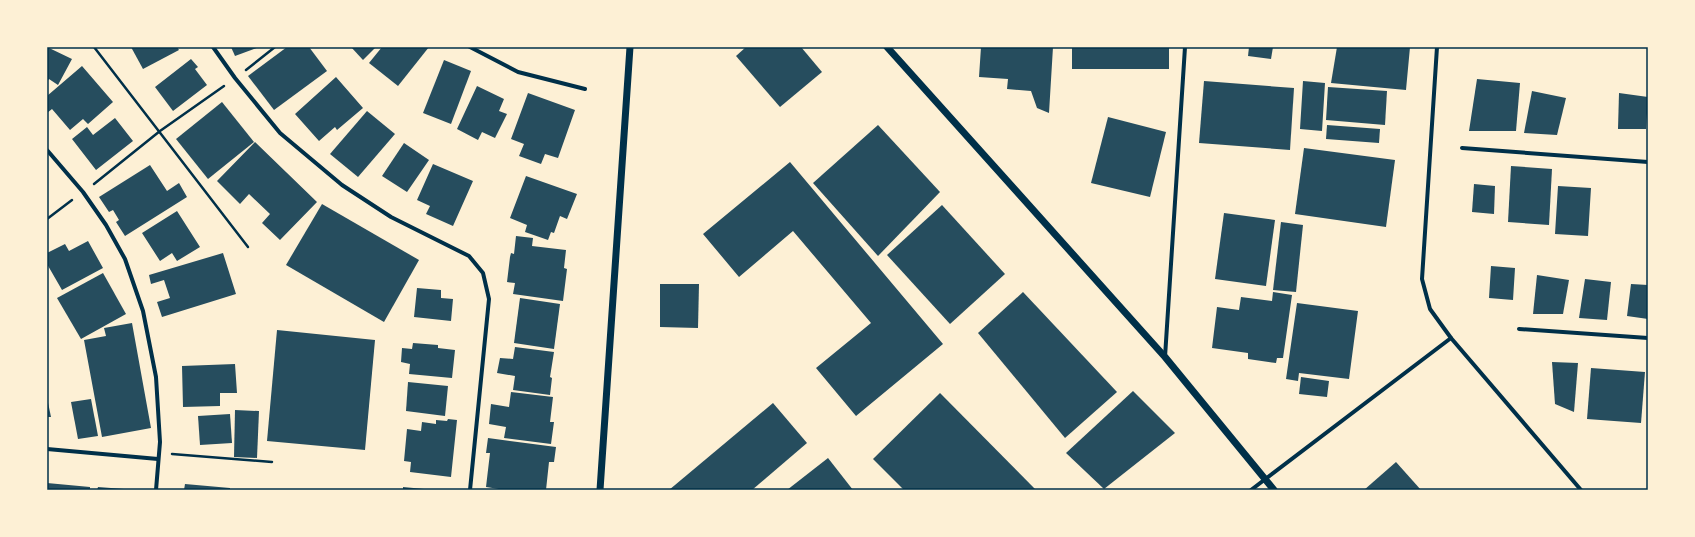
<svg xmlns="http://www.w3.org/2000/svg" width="1695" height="537" viewBox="0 0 1695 537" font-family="Commissioner,sans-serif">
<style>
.building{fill:#264d5e}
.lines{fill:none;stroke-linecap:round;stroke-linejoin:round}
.path{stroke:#003049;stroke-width:2.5}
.minor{stroke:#003049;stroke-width:4}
.tertiary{stroke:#003049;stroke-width:7}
.neatline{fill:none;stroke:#003049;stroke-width:1.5}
</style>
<rect width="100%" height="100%" fill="#fdf0d5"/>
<g class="building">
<path d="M47,47L72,59L58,85L49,79L47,82Z"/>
<path d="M131,47H177L179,50L143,69Z"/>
<path d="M231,47H259L235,56Z"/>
<path d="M287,47H309L327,71L274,110L248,76Z"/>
<path d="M351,47H376L363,60Z"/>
<path d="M382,47H429L398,86L369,63Z"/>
<path d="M746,47H801L822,72L780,107L736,56Z"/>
<path d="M981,47H1053L1049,113L1037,108L1031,91L1007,89L1008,79L979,77Z"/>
<rect x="1072" y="47" width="97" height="22"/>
<path d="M1249,47H1273L1271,59L1248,56Z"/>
<path d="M1337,47H1410L1406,90L1331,83Z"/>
<path d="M191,59L198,67L195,69L207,85L173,111L155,87Z"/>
<path d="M444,60L471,71L451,124L423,113Z"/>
<path d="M82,66L113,102L88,124L83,119L70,130L52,109L47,113V96Z"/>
<path d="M336,77L363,108L337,130L335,127L319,141L295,114Z"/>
<path d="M1477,79L1520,83L1516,131H1469Z"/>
<path d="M1204,81L1294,88L1290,150L1199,143Z"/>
<path d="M1303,81L1325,83L1322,131L1300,129Z"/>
<path d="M477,86L504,99L499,111L507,114L495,138L482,132L478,140L457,129Z"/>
<path d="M1328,87L1387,91L1385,125L1326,120Z"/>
<path d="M1532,91L1566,98L1557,135L1524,133Z"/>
<path d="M528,93L575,110L558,158L545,154L541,164L519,156L524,144L511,139Z"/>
<path d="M1619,93L1648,97L1646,129H1618Z"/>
<path d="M222,102L254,142L208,179L176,139Z"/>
<path d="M367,111L395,134L358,177L330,154Z"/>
<path d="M1108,117L1166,132L1150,197L1091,183Z"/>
<path d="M115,118L133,141L96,170L72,139L87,127L93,135Z"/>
<path d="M878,125L940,192L878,256L813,183Z"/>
<path d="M1327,125L1380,129L1379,143L1326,139Z"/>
<path d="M255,142L317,202L280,240L262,223L270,214L249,194L240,204L217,181Z"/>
<path d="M404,143L429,160L407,192L382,176Z"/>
<path d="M1304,148L1395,160L1386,227L1295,214Z"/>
<path d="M790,162L943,344L856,416L816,368L871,323L793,231L739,277L703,234Z"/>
<path d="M433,164L473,181L453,226L426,214L430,206L417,200Z"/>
<path d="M150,165L167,191L179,183L187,197L125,236L116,222L119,220L113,210L109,212L99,197Z"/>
<path d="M1511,166L1552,169L1549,225L1508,222Z"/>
<path d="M526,176L577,194L567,219L560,216L554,233L551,232L548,240L525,232L527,225L510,218Z"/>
<path d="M1474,184L1495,186L1494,214L1472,212Z"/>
<path d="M1558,186L1591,188L1588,236L1555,234Z"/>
<path d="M322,204L419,260L384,322L286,265Z"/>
<path d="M942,205L1005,274L950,324L887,255Z"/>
<path d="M177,211L200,247L177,261L172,253L160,261L142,233Z"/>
<path d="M1224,213L1275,220L1266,286L1215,279Z"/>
<path d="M1281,222L1303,225L1296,292L1273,290Z"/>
<path d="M516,236L533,238L532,246L566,250L564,268L567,269L563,301L513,294L515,283L507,282L510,257L511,253L514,254Z"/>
<path d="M88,241L103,268L62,290L47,264V253L65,244L69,251Z"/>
<path d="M223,253L236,294L162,317L157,302L170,298L164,280L151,284L149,275Z"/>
<path d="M1491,266L1515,268L1513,300L1489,298Z"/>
<path d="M103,273L126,314L81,339L57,298Z"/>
<path d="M1537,275L1569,280L1563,314H1533Z"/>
<path d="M1585,279L1611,282L1607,320L1579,318Z"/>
<path d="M660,284H699L698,328L660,327Z"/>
<path d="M1631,284L1648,285V319L1627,316Z"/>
<path d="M417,288L441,290V298L453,299L451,321L414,317Z"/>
<path d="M1023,292L1117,392L1065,438L978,333Z"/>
<path d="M1273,292L1292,295L1283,358H1277L1276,363L1248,359V353L1212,348L1217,307L1239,310L1241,297L1272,301Z"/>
<path d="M520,298L560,304L554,349L514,343Z"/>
<path d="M1297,303L1358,311L1349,379L1299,373L1298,381L1286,379Z"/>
<path d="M132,323L151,428L102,437L84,340L106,336L104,328Z"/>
<path d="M277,330L375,340L365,450L267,441Z"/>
<path d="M413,343L438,345V348L455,350L452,378L409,374L410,364L401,362L402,348L412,349Z"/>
<path d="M515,347L554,352L550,377L552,378L550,395L513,390L515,376L497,373L500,358L513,359Z"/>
<path d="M1552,362L1578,363L1574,412L1555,404Z"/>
<path d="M235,364L237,393H220V406L183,407L182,366Z"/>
<path d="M1591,368L1645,372L1641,423L1587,419Z"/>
<path d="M1301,377L1329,381L1327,397L1299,394Z"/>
<path d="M408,382L448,386L445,416L406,411Z"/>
<path d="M1133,391L1175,433L1104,489L1066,453Z"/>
<path d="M511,392L553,397L550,422H554L551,444L504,438L506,427L489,424L491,404L509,407Z"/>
<path d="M940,393L1036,490H904L873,459Z"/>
<path d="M47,398L51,417H47Z"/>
<path d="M91,399L98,436L78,439L71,402Z"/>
<path d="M773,403L807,443L752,490H669Z"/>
<path d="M235,410L259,411L257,458L234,457Z"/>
<path d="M230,414L232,443L200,445L198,416Z"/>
<path d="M448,419L457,420L451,477L410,472L411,462L404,461L407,429L421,431L422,422L436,424V420L447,421Z"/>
<path d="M488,438L556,447L554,462H549L546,490H505L486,487L490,453H486Z"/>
<path d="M828,458L853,490H787Z"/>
<path d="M1396,462L1421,490H1364Z"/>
<path d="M47,483L90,487V490H47Z"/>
<path d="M185,484L230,488V490H184Z"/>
<path d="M98,487L124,489V490H97Z"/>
<path d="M403,487L424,489V490H403Z"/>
</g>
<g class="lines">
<g class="path">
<path d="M94,47L248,247"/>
<path d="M246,70L275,47"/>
<path d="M94,184L160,131L224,86"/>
<path d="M47,219L72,200"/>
<path d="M172,454L272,462"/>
</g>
<g class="minor">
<path d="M213,47L235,78L280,133L342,185L391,217L469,256L483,273L489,299L470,490"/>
<path d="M470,47L518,72L585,89"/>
<path d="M1437,47L1422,279L1430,309L1451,338L1581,490"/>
<path d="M1462,148L1648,162"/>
<path d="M47,150L83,192L106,225L125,259L143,311L156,377L160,442L156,490"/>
<path d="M1519,329L1648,338"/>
<path d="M1165,357L1185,47"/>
<path d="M47,449L158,459"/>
<path d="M1251,490L1451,338"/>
</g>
<g class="tertiary">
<path d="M887,47L1165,357L1274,490"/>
<path d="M600,490L630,47"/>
</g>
</g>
<rect width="1695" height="537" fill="none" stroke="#fdf0d5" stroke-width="96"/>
<rect x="48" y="48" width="1599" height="441" class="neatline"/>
</svg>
